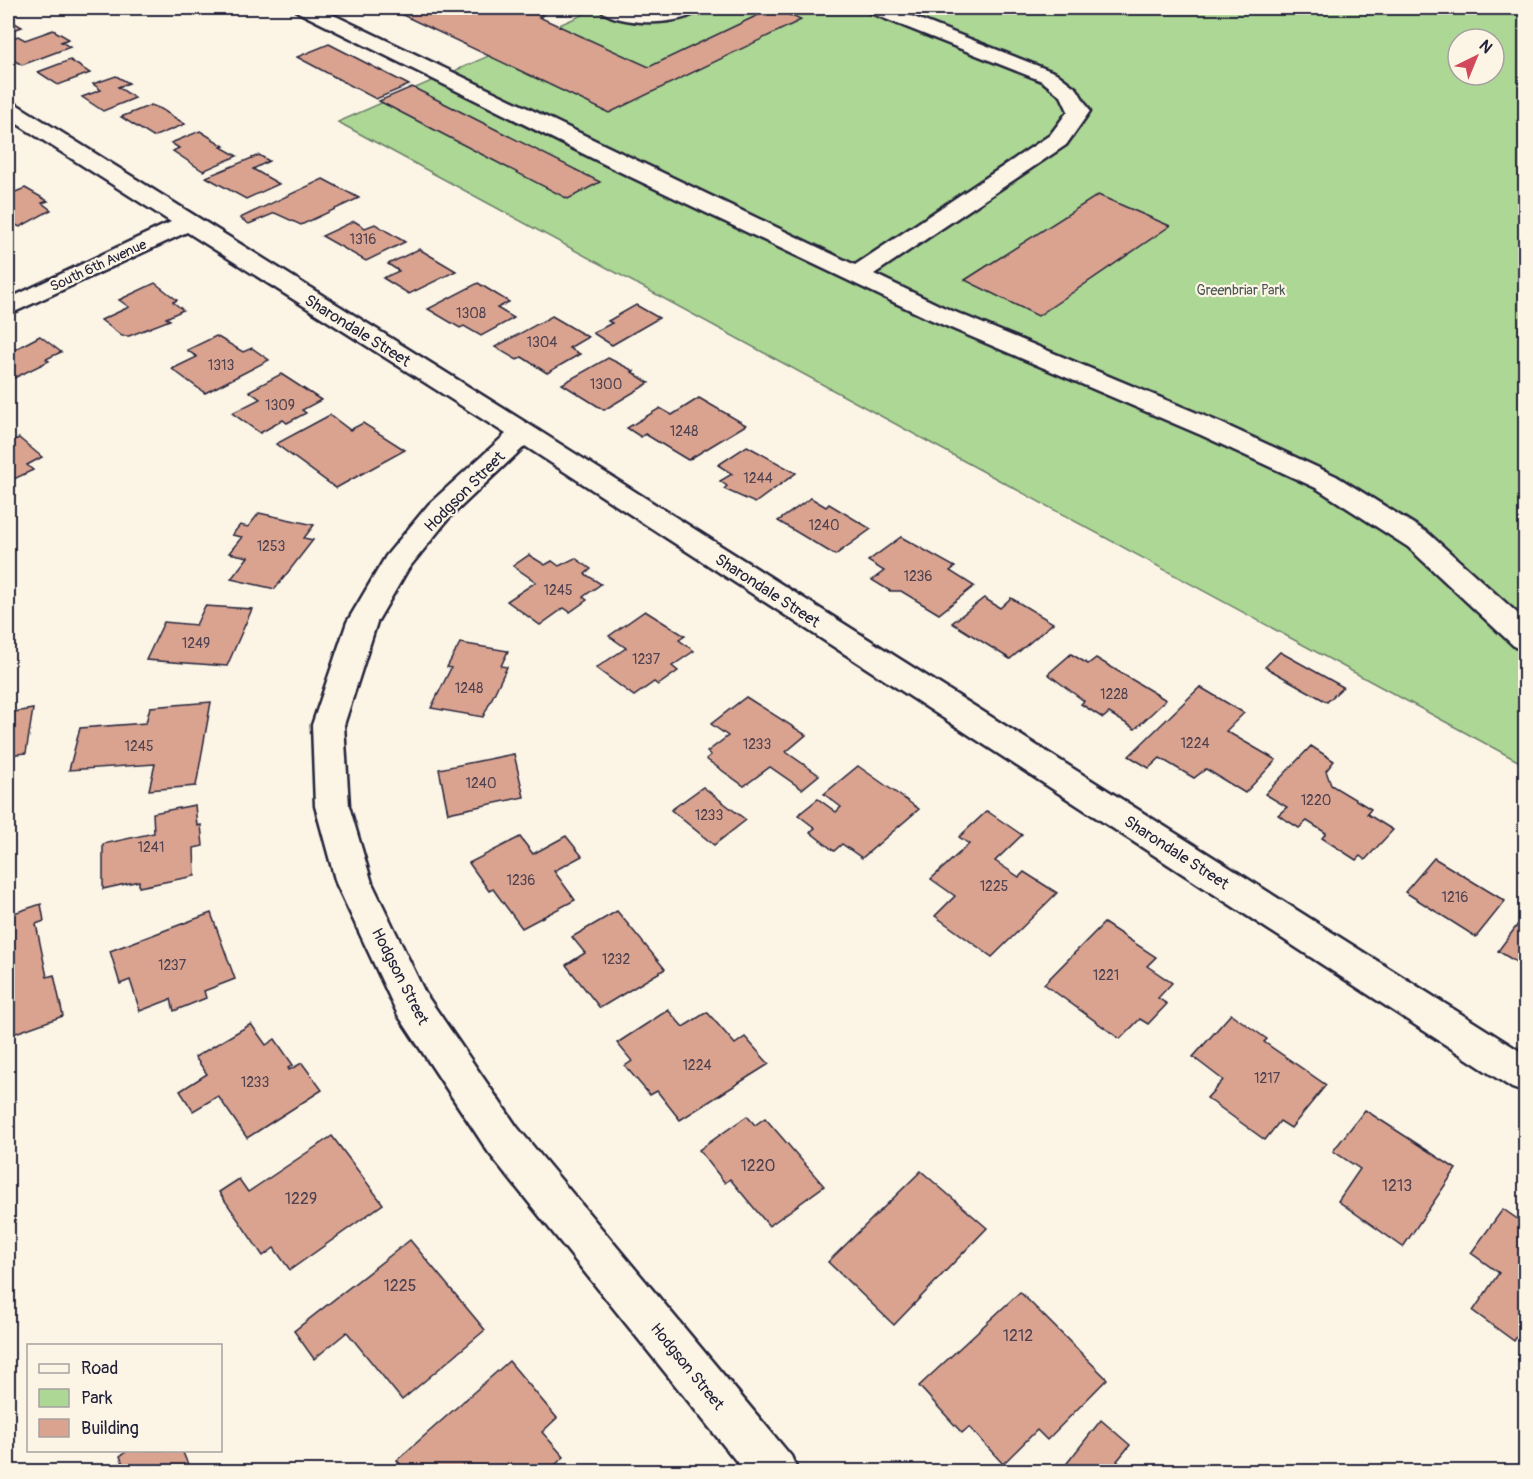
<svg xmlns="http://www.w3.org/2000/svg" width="1533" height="1479" viewBox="0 0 1533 1479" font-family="Pangolin,sans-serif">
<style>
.green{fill:#add794;stroke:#687c68;stroke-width:1.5;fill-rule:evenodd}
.building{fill:#d9a390;stroke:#22223b;stroke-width:1.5}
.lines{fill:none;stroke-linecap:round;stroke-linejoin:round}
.minor-casing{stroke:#22223b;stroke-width:5}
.minor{fill:#fcf5e5;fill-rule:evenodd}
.labels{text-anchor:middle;stroke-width:4.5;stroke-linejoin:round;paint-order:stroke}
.number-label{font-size:14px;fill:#504250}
.far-street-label{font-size:14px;fill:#22223b;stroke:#fcf5e5}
.far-park-label{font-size:14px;fill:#4c5856;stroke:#fcf5e5}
.street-label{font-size:16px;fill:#22223b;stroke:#fcf5e5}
.near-number-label{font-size:16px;fill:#504250}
</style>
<rect width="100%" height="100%" fill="#fcf5e5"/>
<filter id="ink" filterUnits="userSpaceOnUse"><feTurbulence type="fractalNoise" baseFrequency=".0167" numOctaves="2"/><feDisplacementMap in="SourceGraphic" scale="12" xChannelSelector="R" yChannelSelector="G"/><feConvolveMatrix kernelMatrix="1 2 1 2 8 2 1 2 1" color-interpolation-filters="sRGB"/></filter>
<g filter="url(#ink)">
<path class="green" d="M598,8H1525V765L338,122ZM1458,39H1494V75H1458Z"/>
<g class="building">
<path d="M388,8H528L543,15L539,17L649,67L773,8L801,20L609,113Z"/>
<path d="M8,19L22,27L8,32Z"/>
<path d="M53,30L69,39L61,42L70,47L22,65L8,57V40L18,36L25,40Z"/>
<path d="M329,44L409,85L376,99L297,57Z"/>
<path d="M70,60L90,73L58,85L38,72Z"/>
<path d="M116,76L129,83L118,87L135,98L103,111L82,97L101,90L93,84Z"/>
<path d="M412,87L600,182L568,199L379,101Z"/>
<path d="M151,105L161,109L185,124L153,137L121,117Z"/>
<path d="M200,131L224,146L221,147L237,156L203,171L173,151L179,148L171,143Z"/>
<path d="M259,155L269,161L253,169L279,184L246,199L206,177Z"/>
<path d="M323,179L359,198L301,225L275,213L249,224L240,218Z"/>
<path d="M25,188L48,201L42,203L51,210L20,227L16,225L8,228V195Z"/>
<path d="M1098,195L1170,226L1038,316L965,280Z"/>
<path d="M354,221L365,228L375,224L405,242L366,261L322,236Z"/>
<path d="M419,249L456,271L409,294L383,278L399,271L388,264Z"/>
<path d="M155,283L177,300L173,302L183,310L166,318L170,320L129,336H122L101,320L129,307L119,300Z"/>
<path d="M478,283L509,302L497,308L514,318L481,336L464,326L460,328L428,309Z"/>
<path d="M636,305L659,318L612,345L593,333L612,323L608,321Z"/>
<path d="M552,316L588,337L569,348L580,354L547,373L522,357L517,360L495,347Z"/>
<path d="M40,336L61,352L46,359L49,361L8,381V353Z"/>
<path d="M216,336L243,352L252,348L269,360L205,393L172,369L197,357L187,350Z"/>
<path d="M608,358L634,371L632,372L649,383L604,410L562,384Z"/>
<path d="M281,374L321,400L302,410L306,413L287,423L283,420L260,433L232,413L260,399L249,391Z"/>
<path d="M699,398L746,425L688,460L645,434L641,437L627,428L660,408L672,415Z"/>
<path d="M330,415L350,430L363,423L405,450L336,488L276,444Z"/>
<path d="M19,438L42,457L27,465L33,470L14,479L8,475V443Z"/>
<path d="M747,446L796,473L755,503L724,489L727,486L720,481L732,474L718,465Z"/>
<path d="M811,498L826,507L829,504L871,529L835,555L778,521Z"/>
<path d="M259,513L314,525L304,538L313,540L275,589L231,579L248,557L229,553L242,537L232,535L240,525L248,527Z"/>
<path d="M901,537L955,567L950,571L974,586L939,614L901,591H890L872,580L884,571L868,561Z"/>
<path d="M529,555L545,565L552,561L559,566L575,558L591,569L585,574L601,584L583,597L587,600L570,612L564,608L540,625L507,601L536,582L513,566Z"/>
<path d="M984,598L1000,608L1011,598L1053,623L1010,659L952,623Z"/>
<path d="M205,606L252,609L227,666L146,660L164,622L196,625Z"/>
<path d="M645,611L685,636L679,640L694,651L672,666L678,671L658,685L654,682L634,696L596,668L626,648L609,636Z"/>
<path d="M460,643L508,651L501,666L507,667L483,717L431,708L451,668L447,667Z"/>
<path d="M1280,652L1343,687L1327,702L1265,667Z"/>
<path d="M1071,654L1088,664L1096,658L1166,700L1135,729L1109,713L1103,718L1081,704L1084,701L1048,674Z"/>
<path d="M1200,687L1244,713L1226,731L1276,760L1245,793L1206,769L1194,778L1160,758L1149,768L1129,756Z"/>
<path d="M746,697L806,735L786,752L819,775L802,789L770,767L744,786L706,759L711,755L707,752L728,736L711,724Z"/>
<path d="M211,702L196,786L149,790L155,764L69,770L80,728L146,723L150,707Z"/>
<path d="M33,709L26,753L8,755V713Z"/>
<path d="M1311,746L1334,761L1326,771L1331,785L1371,809L1367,814L1393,830L1365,860L1360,856L1356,860L1322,838L1326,833L1307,821L1299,828L1278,815L1287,807L1265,794Z"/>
<path d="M514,754L524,797L448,813L439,769Z"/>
<path d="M858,766L919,809L862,858L842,844L834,851L810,832L815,828L798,815L818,799L836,812L841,807L824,794Z"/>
<path d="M703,787L746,820L714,845L671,810Z"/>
<path d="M195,805L197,826L201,825L203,846L194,848L195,876L139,887V881L103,889V844L154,833L153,813Z"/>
<path d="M987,811L1022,835L995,861L1019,877L1024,872L1057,893L992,957L935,916L955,896L931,879L969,844L959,837Z"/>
<path d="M566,836L582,856L554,871L575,900L522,928L493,889L489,891L469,863L520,837L533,854Z"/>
<path d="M1434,858L1505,901L1476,937L1405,892Z"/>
<path d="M41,904L44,921L36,924L47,977L54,975L63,1016L10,1035L8,1022V915Z"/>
<path d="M617,911L665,969L600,1008L566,965L585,953L572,937Z"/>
<path d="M211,913L235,979L204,991L206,998L174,1011L171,999L140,1011L130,980L120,984L110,951Z"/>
<path d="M1524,916L1526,917V968L1498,951Z"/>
<path d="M1104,923L1156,957L1147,966L1172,983L1158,998L1167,1004L1148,1024L1140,1019L1120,1039L1044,984Z"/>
<path d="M668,1010L683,1027L707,1012L735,1044L745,1037L769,1064L680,1120L657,1091L650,1095L625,1066L632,1061L617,1043Z"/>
<path d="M1231,1014L1267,1039L1264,1042L1326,1085L1291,1128L1280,1121L1265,1140L1207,1098L1223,1080L1193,1057Z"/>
<path d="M251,1024L266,1045L275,1039L293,1065L288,1068L289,1070L302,1063L322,1090L247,1138L218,1096L193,1111L180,1091L207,1074L195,1057Z"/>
<path d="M1365,1110L1456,1169L1403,1247L1338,1201L1360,1169L1333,1151Z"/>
<path d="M747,1116L755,1125L765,1118L824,1186L769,1226L730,1179L725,1183L699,1150Z"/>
<path d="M332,1136L383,1204L290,1270L274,1248L263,1256L219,1192L239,1179L248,1192Z"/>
<path d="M921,1171L987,1228L894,1325L828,1262Z"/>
<path d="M1503,1209L1526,1225V1338L1519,1333L1514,1341L1473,1311L1499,1273L1471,1253Z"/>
<path d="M410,1240L485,1330L402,1400L347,1332L314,1359L294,1331Z"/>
<path d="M1020,1292L1107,1379L1047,1440L1037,1430L1003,1464L969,1427L962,1433L919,1386Z"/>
<path d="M509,1361L557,1418L542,1432L564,1457L547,1472H406L397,1460Z"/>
<path d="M1101,1420L1130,1445L1117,1461L1130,1472H1060Z"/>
<path d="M129,1450H182L191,1472H126L120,1456Z"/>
</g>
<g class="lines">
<defs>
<g id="minor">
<path d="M295,8H319L855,265L1050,135L1068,111L1061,96L1042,81L868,12L866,8H891L1056,73L1077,89L1090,111L1066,145L874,274L943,307L1221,423L1336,476L1428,533L1526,621V650L1515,647L1408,547L1316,488L1201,435L925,317L612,168L298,12Z"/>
<path d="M599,8L650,11L701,8C687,27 613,27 599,8Z"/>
<path d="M8,103L16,104L533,427L1526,1055V1093L1512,1088L525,446L449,518L408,569L377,622L344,725L349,806L372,883L425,993L517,1127L791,1456L798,1472H745L489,1153L398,1015L336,883L315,806L312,725L347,622L386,556L429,504L506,434L187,232L8,315V299L171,222L8,118Z"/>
</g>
</defs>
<use href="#minor" class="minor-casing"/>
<use href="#minor" class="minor"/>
</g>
</g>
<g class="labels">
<g class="number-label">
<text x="363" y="244">1316</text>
<text x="471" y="318">1308</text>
<text x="542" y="347">1304</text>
<text x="221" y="370">1313</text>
<text x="606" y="389">1300</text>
<text x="280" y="410">1309</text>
<text x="684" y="436">1248</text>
<text x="758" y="483">1244</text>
<text x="824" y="530">1240</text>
<text x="271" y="551">1253</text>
<text x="918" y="581">1236</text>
<text x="558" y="595">1245</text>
<text x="196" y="648">1249</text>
<text x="646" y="664">1237</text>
<text x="469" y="693">1248</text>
<text x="1114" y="699">1228</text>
<text x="1195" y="748">1224</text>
<text x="757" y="749">1233</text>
<text x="139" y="751">1245</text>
<text x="481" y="788">1240</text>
<text x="1316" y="805">1220</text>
<text x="709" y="820">1233</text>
<text x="151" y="852">1241</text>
<text x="521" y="885">1236</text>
<text x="994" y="891">1225</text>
<text x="1455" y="902">1216</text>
<text x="616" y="964">1232</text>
<text x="172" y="970">1237</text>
<text x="1106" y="980">1221</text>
<text x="697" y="1070">1224</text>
<text x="1267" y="1083">1217</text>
<text x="255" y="1087">1233</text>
</g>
<g class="far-street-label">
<text transform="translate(98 265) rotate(-25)" y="5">South 6th Avenue</text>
</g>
<g class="far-park-label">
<text x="1241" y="295">Greenbriar Park</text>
</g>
<g class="street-label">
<text transform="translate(358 330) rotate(32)" y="6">Sharondale Street</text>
<text transform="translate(464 491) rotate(-45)" y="6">Hodgson Street</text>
<text transform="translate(768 590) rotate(33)" y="6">Sharondale Street</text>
<text transform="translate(1177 852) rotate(33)" y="6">Sharondale Street</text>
<text transform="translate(401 976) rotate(63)" y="6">Hodgson Street</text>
<text transform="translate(688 1366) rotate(51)" y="6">Hodgson Street</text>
</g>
<g class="near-number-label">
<text x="758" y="1171">1220</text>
<text x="1397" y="1191">1213</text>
<text x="301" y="1204">1229</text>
<text x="400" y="1291">1225</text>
<text x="1018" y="1341">1212</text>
</g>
</g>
<rect width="1533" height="1479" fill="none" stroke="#fcf5e5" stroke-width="30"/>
<rect x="15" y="15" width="1503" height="1449" fill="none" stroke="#22223b" stroke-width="2" filter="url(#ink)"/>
<rect x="27" y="1344" width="195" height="108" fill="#fcf5e5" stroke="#a5a1a1" stroke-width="1.5"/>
<rect x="39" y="1364" width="30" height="9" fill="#fcf5e5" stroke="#a5a1a1" stroke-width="1.5"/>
<text x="81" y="1374" font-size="18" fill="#22223b">Road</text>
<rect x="39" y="1389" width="30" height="18" fill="#add794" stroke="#a5a1a1" stroke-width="1.5"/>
<text x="81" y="1404" font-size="18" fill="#22223b">Park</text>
<rect x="39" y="1419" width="30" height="18" fill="#d9a390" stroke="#a5a1a1" stroke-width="1.5"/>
<text x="81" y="1434" font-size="18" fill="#22223b">Building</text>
<g transform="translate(1476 57) rotate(43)"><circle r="28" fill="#fcf5e5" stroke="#a5a1a1" stroke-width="1.5"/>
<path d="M0-4.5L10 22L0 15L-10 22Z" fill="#d1495b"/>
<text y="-9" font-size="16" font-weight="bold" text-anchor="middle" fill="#22223b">N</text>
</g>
</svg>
